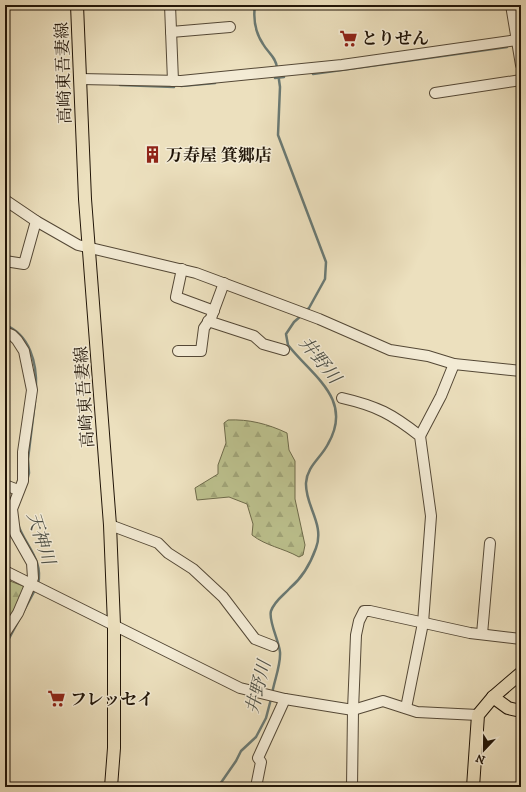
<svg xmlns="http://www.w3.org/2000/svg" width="526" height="792" viewBox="0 0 526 792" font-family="'IM FELL DW Pica','Noto Serif JP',serif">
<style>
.forest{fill:url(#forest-firs);stroke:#6e6b4b}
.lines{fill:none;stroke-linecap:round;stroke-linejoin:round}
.stream{stroke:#6a7973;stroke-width:2.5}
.minor-casing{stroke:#544836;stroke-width:12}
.major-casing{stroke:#211508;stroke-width:14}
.minor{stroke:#f3ebd5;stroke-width:10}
.major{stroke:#ece0be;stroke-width:12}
.labels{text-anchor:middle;stroke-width:3;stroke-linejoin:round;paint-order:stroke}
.poi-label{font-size:17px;font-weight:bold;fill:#211508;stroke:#f3ebd5;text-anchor:start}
.street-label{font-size:17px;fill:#211508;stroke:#f3ebd5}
.water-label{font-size:18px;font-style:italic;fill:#4c4f46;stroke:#f3ebd5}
</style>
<defs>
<pattern id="forest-firs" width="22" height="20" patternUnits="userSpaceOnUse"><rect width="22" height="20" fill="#bcc18e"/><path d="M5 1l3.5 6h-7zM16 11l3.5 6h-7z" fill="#a1a579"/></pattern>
</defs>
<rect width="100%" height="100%" fill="#ece0be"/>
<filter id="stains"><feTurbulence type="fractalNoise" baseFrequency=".005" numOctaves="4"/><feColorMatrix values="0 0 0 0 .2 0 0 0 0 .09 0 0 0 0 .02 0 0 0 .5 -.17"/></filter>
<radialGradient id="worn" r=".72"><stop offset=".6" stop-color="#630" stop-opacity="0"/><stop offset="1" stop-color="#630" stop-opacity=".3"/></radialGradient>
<g class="forest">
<path d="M228,420C249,419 268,424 287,433L289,450L295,461V499L305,545L303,555L299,557C283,548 266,546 252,535L253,524L247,504L229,497L197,500L195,488L218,474V465L226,443L224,423Z"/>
<path d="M10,581L23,586L25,589L5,628L7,585Z"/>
</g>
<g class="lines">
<g class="stream">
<path d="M255,5C253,19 255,32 263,44C268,53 276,57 277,68"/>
<path d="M278,73L280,87L278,135L326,262L325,279L309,308L305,312"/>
<path d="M313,74L507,47"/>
<path d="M275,78L284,77"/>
<path d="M120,85L174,87"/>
<path d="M181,86L215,83"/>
<path d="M5,325C30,335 37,363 36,388"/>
<path d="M27,481L29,473L28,459L35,401"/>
<path d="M18,524C24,544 44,560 38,584"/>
<path d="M5,646L36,588"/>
<path d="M272,694C274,681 281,665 280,652C279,641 268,620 271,611C275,600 283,596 290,588C302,578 311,562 316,548C325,524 305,506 306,483C307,466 321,458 328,444C354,399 312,376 288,345L286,334L294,322L302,315"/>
<path d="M218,787L236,761L241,751L256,737L266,718L271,699"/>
</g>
<defs>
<g id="minor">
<path d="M170,5L173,81"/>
<path d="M511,5L521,65"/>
<path d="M171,32L230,27"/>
<path d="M80,79L181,81L342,65L517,40"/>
<path d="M435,93L521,80"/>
<path d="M5,200L36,221L78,245L196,273L319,319L390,350L428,356L454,364L521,371"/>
<path d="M5,261L24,264L36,221"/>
<path d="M182,269L176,297L214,311"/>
<path d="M208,321L254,336L263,344L284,350"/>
<path d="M5,332L12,335L17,340L24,351L32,390L23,452V481L12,509L15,533L32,563L33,578L18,613L5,633"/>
<path d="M178,351H201L204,328L211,318L224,283"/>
<path d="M342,398C377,406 392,414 420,436L431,516L423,623L406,708"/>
<path d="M420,436L441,396L454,364"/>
<path d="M5,485L18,490"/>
<path d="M110,525L158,543L168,553L193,569L223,597L255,639L273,646"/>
<path d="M5,571L240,688L285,699L353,710L383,701L417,712L478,715"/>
<path d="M482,634L490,543"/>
<path d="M256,787L261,762L258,758L285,699"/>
<path d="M352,787L353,710L356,635L359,621L364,611H370L470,633L521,639"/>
</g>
<g id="major">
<path d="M77,5L85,199L110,525L114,625V748L111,787"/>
<path d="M493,697L508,708L521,711"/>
<path d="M473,787L478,715L493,697L521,673"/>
</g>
</defs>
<use href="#minor" class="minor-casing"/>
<use href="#major" class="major-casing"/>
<use href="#minor" class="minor"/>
<use href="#major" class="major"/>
</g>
<defs>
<symbol id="supermarket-bare" viewBox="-9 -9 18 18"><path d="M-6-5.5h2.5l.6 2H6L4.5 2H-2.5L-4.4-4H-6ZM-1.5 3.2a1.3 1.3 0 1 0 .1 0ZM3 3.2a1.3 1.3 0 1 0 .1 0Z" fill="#8f2418" stroke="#f3ebd5" stroke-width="2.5" paint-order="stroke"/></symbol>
<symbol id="building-bare" viewBox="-9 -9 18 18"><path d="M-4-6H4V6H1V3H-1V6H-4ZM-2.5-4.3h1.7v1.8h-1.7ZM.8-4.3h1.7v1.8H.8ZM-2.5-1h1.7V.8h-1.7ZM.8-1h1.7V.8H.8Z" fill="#8f2418" stroke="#f3ebd5" stroke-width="2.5" paint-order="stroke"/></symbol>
</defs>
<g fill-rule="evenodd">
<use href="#supermarket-bare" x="336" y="26" width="25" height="25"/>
<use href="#building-bare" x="140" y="142" width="25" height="25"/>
<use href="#supermarket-bare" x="44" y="686" width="25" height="25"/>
</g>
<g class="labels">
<g class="poi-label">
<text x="361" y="44">とりせん</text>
<text x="166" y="161">万寿屋 箕郷店</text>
<text x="70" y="705">フレッセイ</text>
</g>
<g class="street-label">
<text transform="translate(63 73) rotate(-92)" y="6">高崎東吾妻線</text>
<text transform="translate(84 397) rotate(-94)" y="6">高崎東吾妻線</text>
</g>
<g class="water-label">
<text transform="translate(320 360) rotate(51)" y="6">井野川</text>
<text transform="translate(41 538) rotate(72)" y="6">天神川</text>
<text transform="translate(258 687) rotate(-76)" y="6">井野川</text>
</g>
</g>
<rect width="526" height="792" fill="none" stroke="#ece0be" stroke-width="20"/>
<rect x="6" y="6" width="514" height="780" fill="none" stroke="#211508" stroke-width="2"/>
<rect x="10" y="10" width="506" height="772" fill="none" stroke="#211508"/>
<g transform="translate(484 750) rotate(202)" stroke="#f3ebd5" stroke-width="3" paint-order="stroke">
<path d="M0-3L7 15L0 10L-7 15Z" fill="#211508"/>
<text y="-6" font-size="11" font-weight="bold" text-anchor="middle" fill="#211508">N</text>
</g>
<rect width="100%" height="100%" filter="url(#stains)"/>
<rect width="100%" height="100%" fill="url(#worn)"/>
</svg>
